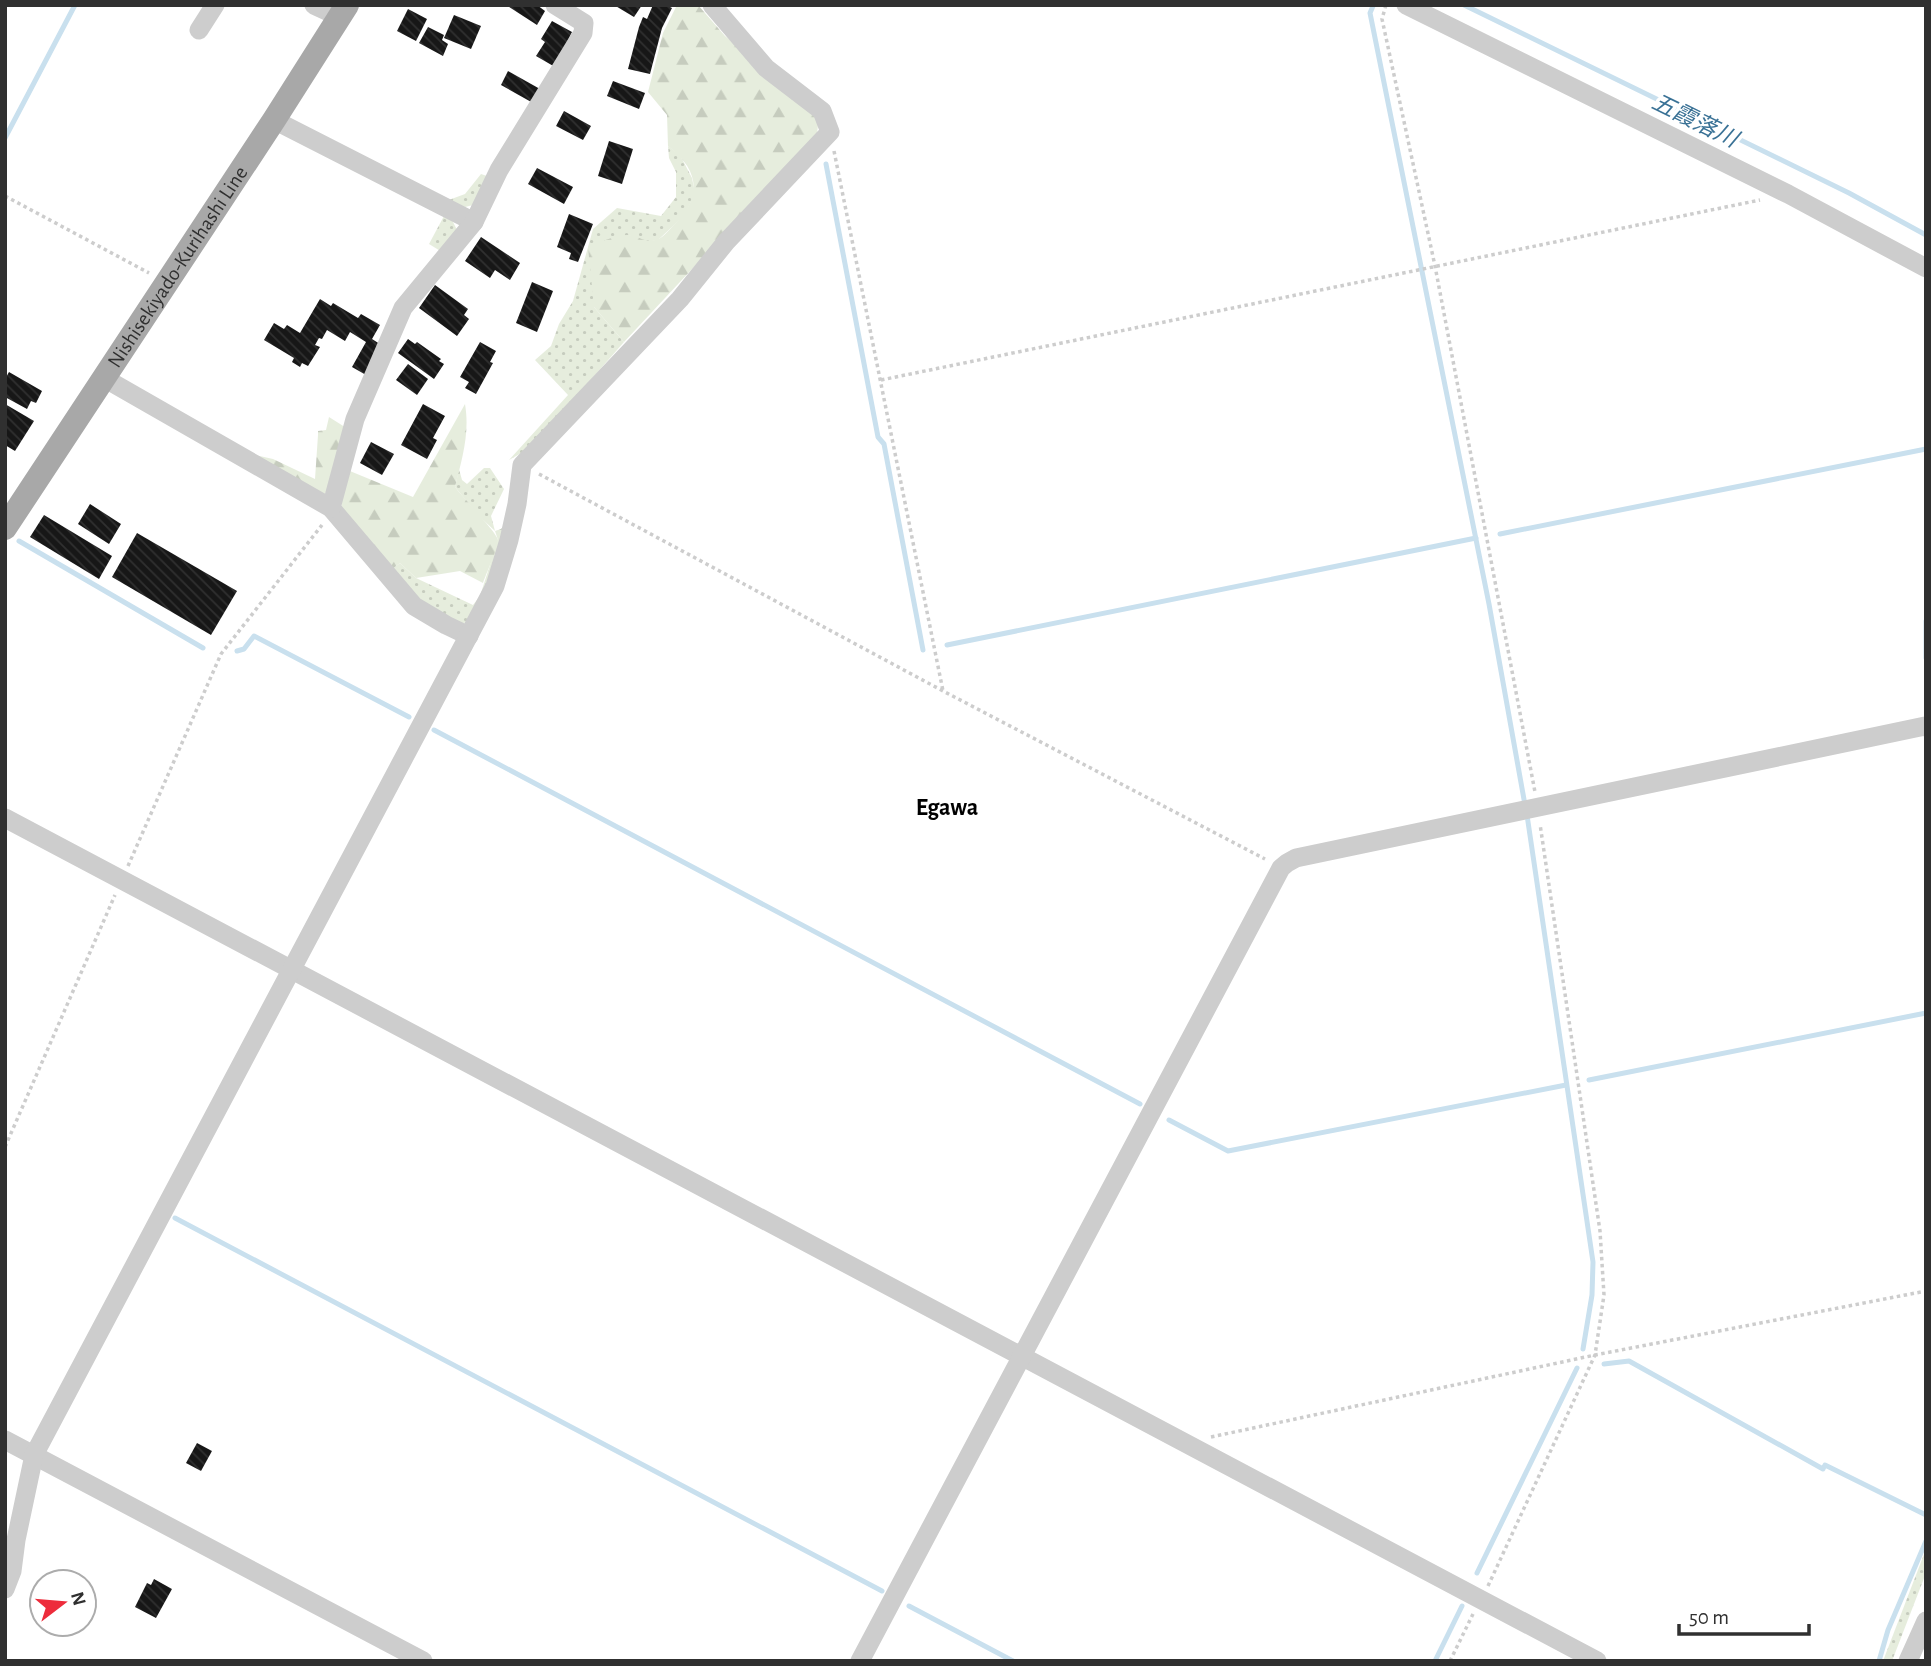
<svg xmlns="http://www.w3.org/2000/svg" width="1931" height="1666" viewBox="0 0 1931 1666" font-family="'Alegreya Sans','Noto Sans JP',sans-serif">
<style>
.green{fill:url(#green-dots)}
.forest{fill:url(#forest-firs)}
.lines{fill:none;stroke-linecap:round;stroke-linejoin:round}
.stream{stroke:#c9e0ee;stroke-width:5}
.building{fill:url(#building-back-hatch)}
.path{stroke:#cdcdcd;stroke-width:3.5;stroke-dasharray:3.5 3.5;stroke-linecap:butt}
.minor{stroke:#cdcdcd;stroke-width:19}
.major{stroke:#a8a8a8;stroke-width:24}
.labels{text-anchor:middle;stroke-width:7;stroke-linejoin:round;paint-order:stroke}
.street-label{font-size:21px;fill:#303030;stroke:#fff}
.water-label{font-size:23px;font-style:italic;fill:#3a7296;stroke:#fff}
.quarter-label{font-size:24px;font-weight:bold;fill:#000;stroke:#fff}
</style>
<defs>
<pattern id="green-dots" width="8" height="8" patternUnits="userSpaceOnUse" patternTransform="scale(1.75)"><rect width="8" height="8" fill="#e6eddd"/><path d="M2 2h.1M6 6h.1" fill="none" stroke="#c6ccbe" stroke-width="1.8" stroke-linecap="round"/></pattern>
<pattern id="forest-firs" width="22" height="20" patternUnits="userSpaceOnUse" patternTransform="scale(1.75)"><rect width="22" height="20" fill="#e6eddd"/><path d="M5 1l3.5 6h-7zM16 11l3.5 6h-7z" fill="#c6ccbe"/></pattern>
<pattern id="building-back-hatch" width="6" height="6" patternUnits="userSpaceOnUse" patternTransform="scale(1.75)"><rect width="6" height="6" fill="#171717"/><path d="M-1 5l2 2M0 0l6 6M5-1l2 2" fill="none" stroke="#303030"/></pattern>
</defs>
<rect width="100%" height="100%" fill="#fff"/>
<g class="green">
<path d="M668,146L680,155L692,178L695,193L685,215L658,240L646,242L628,235L594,307L624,342L574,399L525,451L509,460L568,395L535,360L551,346L559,324L573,301L593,229L617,208L661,216L676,197V172L669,158Z"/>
<path d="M481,174L490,177L473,205L465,207L446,201L465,194Z"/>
<path d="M444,216L452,220L457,230L442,252L429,244Z"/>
<path d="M484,468H490L504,489L491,516L495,531L501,529L508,521L505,538L470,622L457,624L424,606L391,570L400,563L416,578L473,605L480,596L498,540L495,531L479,516L455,487L459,469L462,480L467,484Z"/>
<path d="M1926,1549V1573L1892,1661H1883Z"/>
</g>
<g class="forest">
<path d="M677,5H698L725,36L810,104L818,125L817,135L624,342L594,307L588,247C598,243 618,234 629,235C639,236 645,243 655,240C662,239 667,232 672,227C702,199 701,171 668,146L667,115L648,92L663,33Z"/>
<path d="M465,404C470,433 462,459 455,487C461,495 498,534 498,540C498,548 486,574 483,583L460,571L416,578L400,563L391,570L343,511L340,497L345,469L413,497Z"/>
<path d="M329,417L348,429L326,492L324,495L250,454L273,459L315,479L318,435V431L326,430Z"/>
</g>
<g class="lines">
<g class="stream">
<path d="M1464,5L1849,193L1926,235"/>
<path d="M1373,6L1370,13L1489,604L1525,805"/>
<path d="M5,138L75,5"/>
<path d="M826,164L878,437L884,444L923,650"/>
<path d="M1500,534L1926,449"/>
<path d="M19,541L203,648"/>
<path d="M1926,621V658"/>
<path d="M947,645L1476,538"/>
<path d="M237,651L244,649L254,636L409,717"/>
<path d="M434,730L1140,1104"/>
<path d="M1527,815L1593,1262L1592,1295L1583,1349"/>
<path d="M1589,1080L1926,1013"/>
<path d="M1169,1120L1228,1151L1566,1085"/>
<path d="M175,1218L882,1591"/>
<path d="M1604,1364L1629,1361L1823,1469L1825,1465L1926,1515"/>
<path d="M1477,1573L1577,1368"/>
<path d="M909,1606L1013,1661"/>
<path d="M1435,1661L1462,1606"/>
<path d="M1879,1661L1888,1630L1926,1541"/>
</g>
</g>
<g class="building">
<path d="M506,5H537L545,11L537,25Z"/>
<path d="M614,5H642L634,17Z"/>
<path d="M653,5H666L672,8L662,28L650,74L628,69L639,27L643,17L647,19Z"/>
<path d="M408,9L427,19L416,41L397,31Z"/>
<path d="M454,15L481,26L471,49L444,38Z"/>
<path d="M552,21L572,32L555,67L536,56L545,42L541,39Z"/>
<path d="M428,27L444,35L442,40L448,44L443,56L419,43Z"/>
<path d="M508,71L540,89L533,103L501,85Z"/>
<path d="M613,81L645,93L639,109L607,96Z"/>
<path d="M564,111L591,126L583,140L556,126Z"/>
<path d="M609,141L633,149L622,184L598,176Z"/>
<path d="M537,168L573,187L564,204L528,184Z"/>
<path d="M569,214L593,224L578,262L569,259L571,253L557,247Z"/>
<path d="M481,237L520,263L510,280L495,270L490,278L465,261Z"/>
<path d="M532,282L553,291L537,332L516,323Z"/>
<path d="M435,285L468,309L464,315L469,319L457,336L419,308Z"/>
<path d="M320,299L331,306L333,303L358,318L361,314L380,325L372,339L383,346L366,375L352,367L366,342L350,332L345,341L327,330L322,339L319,338L315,345L320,347L308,366L302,363L300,367L292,362L294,358L264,340L274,323L284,329L287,325L300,333Z"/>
<path d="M408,339L415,344L417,342L441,359L439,361L444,364L434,379L398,353Z"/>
<path d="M480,342L496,351L490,362L493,363L476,394L465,388L469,382L460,377Z"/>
<path d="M408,364L428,379L417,395L396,380Z"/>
<path d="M9,372L42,391L36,403L31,401L27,409L5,397V379Z"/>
<path d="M5,404L34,421L15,451L5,445Z"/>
<path d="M423,404L445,416L433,438L437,440L427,459L401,445Z"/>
<path d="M371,442L394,454L382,475L360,463Z"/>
<path d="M90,504L121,524L109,544L78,524Z"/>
<path d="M44,515L112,556L99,579L30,537Z"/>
<path d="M137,533L237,591L211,635L112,577Z"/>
<path d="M197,1443L212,1451L201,1471L186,1463Z"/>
<path d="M154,1579L172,1589L156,1618L135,1607L147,1583L151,1585Z"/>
</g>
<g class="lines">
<g class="path">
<path d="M1386,5L1382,19L1435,266L1535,792"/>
<path d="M834,151L943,691"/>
<path d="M5,196L149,273"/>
<path d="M881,380L1760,200"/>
<path d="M539,474L943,691L1265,859"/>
<path d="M128,866L221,654L322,525"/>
<path d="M5,1147L115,895"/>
<path d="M1211,1437L1595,1355L1926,1291"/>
<path d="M1488,1586L1595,1355L1604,1295L1600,1231L1540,824"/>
<path d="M1450,1661L1473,1614"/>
</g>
<g class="minor">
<path d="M314,5L340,17"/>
<path d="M1406,5L1788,194L1926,268"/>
<path d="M199,30L215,5"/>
<path d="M274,120L474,222"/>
<path d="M104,378L331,508L414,606L446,625L469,636"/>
<path d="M331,508L355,419L403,308L474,222L499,170L583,33L584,23L555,5"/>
<path d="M5,818L1597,1661"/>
<path d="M5,1440L423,1661"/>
<path d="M5,1589L12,1571L16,1540L34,1455L495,586L509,540L517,504L522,465L680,299L726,242L830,132L822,111L766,68L712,5"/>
<path d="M860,1661L1281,868L1287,863L1296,858L1925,726L1926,727"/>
<path d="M1908,1661L1926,1621"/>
</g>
<path class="major" id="s1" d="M5,528L274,120L347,5"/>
</g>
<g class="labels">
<g class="street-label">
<text dy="7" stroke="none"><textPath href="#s1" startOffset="313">Nishisekiyado-Kurihashi Line</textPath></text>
</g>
<g class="water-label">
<text transform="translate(1695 120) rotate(26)" y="8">五霞落川</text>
</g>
<g class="quarter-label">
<text x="947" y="815">Egawa</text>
</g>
</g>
<rect width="1931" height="1666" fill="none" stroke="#303030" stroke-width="14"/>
<g transform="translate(63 1603) rotate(74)"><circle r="33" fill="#ffffff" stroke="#acacac" stroke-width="2"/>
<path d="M0-5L12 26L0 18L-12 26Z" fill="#ed2c3b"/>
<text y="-10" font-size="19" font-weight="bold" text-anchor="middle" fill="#303030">N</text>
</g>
<path d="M1679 1624v10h130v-10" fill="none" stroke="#303030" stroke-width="3.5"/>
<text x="1689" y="1624" font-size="21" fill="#303030" stroke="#ffffff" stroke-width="5" paint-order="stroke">50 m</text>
</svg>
